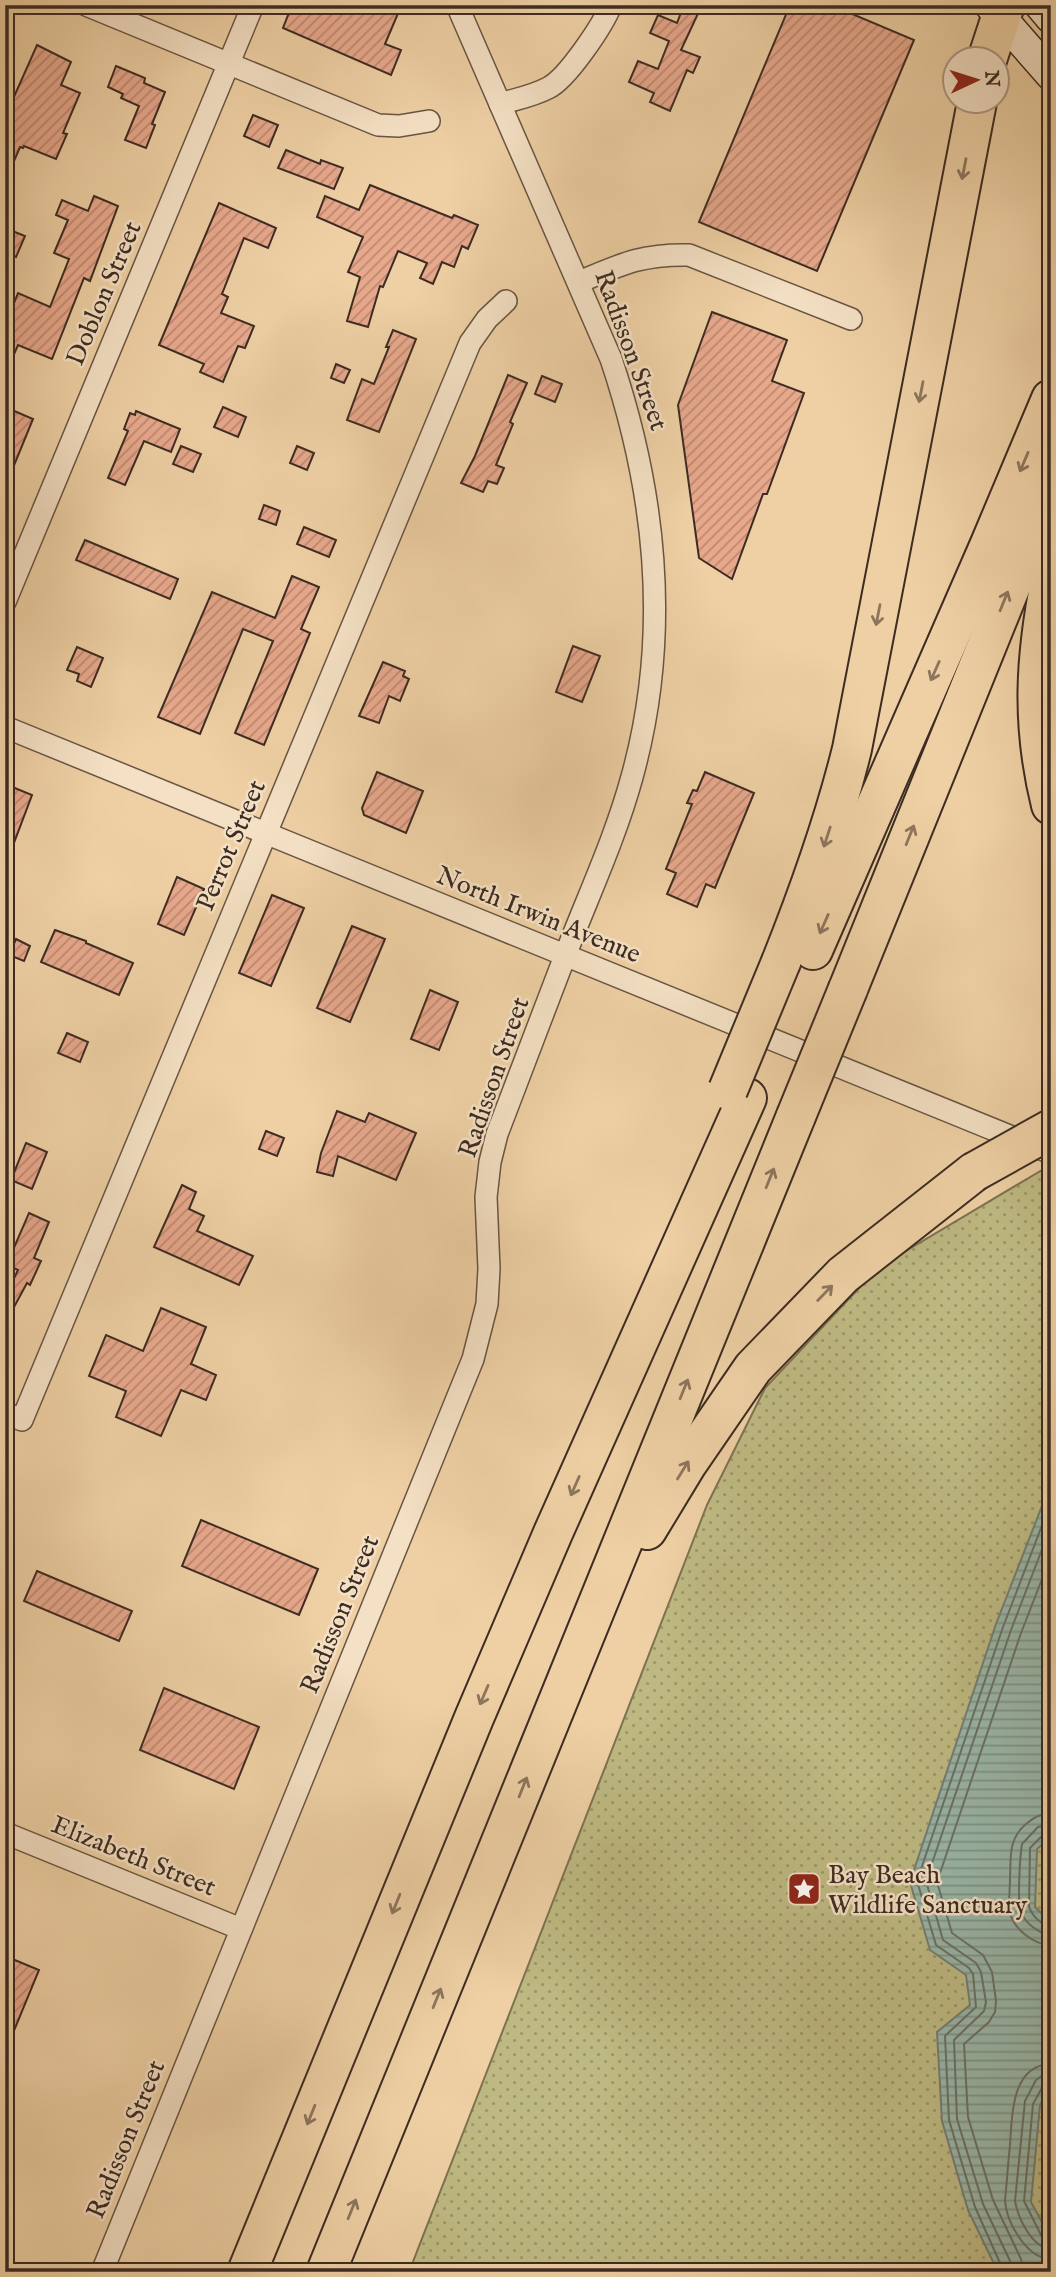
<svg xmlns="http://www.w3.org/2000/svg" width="1056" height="2277" viewBox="0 0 1056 2277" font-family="'IM FELL English',serif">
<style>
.park{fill:url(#park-dots);stroke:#7e7252;stroke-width:2}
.water{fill:url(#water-rules);stroke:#747f73;stroke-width:2}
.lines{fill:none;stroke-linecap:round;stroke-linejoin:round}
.shore{stroke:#6b7166;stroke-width:2}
.building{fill:url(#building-hatch);stroke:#3d2c23;stroke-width:2}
.minor-casing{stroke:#695543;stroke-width:24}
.secondary-casing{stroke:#3d2c23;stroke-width:33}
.motorway-casing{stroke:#3d2c23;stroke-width:42}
.minor{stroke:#f4e0c4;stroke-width:21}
.secondary{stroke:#f4e0c4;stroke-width:30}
.motorway{stroke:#eed0a4;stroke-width:38}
.motorway-bridge-casing{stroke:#3d2c23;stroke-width:42;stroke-linecap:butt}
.motorway-bridge{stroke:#eed0a4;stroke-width:38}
.oneway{stroke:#8d765d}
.labels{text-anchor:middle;stroke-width:5;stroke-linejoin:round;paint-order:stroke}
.street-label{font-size:26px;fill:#3d2c23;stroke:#f4e0c4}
.poi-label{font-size:26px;fill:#3d2c23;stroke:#f4e0c4;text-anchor:start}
</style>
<defs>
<pattern id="park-dots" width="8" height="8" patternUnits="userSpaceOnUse" patternTransform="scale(1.75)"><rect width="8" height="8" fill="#beb982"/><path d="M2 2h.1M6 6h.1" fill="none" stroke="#9c976a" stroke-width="1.8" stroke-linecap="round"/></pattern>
<pattern id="water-rules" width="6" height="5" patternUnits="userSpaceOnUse" patternTransform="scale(1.75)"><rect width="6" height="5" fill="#99b6a8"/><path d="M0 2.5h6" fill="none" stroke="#7e9488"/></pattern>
<pattern id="building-hatch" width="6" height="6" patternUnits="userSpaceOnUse" patternTransform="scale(1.75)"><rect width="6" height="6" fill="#e8a88c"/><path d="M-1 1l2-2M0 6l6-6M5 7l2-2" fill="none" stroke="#bd8972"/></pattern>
</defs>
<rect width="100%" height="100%" fill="#eed0a4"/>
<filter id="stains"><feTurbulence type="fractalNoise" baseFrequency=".00286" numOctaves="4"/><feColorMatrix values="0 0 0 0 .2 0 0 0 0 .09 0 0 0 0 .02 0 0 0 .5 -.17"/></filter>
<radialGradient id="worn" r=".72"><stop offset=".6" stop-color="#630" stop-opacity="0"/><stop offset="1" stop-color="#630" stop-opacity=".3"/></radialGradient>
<path class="park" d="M1042,1170L1051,1174V2272H409L707,1505L765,1388L879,1267Z"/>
<path class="water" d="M1051,1489V1837L1037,1849L1035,1907L1051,1922V2085L1040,2105L1031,2202L1051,2239V2272H998L968,2210L942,2121L937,2032L970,2005L966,1975L930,1950L910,1882L996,1624L1047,1493Z"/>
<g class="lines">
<g class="shore">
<path d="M1051,1813C1040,1814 1034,1817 1026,1824C1008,1839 1011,1857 1010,1879C1010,1890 1008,1902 1010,1913C1014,1929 1034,1945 1051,1945"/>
<path d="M1051,1824L1038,1827L1022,1844C1020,1856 1017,1902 1021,1912C1025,1923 1039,1934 1051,1935"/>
<path d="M1051,1833L1044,1834L1030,1848L1029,1906C1031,1915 1042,1926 1051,1926"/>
<path d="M1051,2064C1011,2065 1012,2116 1010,2145C1008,2163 1007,2182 1005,2200C1006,2222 1027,2259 1051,2259"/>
<path d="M1051,2074L1043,2075L1036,2080L1025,2101L1015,2201C1018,2218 1032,2248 1051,2249"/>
<path d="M1051,2083L1043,2086L1033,2104L1024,2201L1042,2237L1051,2240"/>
<path d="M1004,2272L975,2207L949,2120L945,2036L976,2007L973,1974L969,1968L936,1945L917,1881L1003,1627L1051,1502"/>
<path d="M1013,2272L1011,2263L983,2204L957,2119L954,2040L984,2011L986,2002L981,1972L976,1963L943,1940L926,1881L1011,1630L1051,1526"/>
<path d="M1023,2272L1021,2259L993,2200L968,2117L964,2044L989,2022L995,2012L996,2001L992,1972L983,1955L952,1933L937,1882L1021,1633L1051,1556"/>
</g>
</g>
<g class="building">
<path d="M292,5H383L399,11L385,44L401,50L391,75L283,28Z"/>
<path d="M684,5H702L681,50L700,57L693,73L687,70L670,111L650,102L654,93L629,82L638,61L658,69L669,41L650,33L658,15L677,23Z"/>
<path d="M790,5H831L914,40L817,271L699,222Z"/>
<path d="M37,45L71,62L61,85L80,93L63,133L67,134L56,159L24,146L23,148L20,147L5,182V117Z"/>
<path d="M116,66L145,78L144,83L165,92L152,124L155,125L146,148L125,140L139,106L121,98L123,94L108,87Z"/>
<path d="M253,115L278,125L269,147L244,136Z"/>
<path d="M286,150L320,164L321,160L343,168L334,189L278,168Z"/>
<path d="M370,185L452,218L454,215L478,225L468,249L462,246L454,267L442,262L433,284L420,278L427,263L398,251L383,287L380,286L368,327L347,321L360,277L348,272L363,237L317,217L325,196L359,210Z"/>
<path d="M94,196L118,206L90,281L84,278L52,359L18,345L5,375V319L10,307L12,308L18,293L50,307L69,259L54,253L68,220L56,215L62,200L88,211Z"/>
<path d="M219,203L276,228L268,248L244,238L222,294L228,297L221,313L254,326L245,348L238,346L223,382L200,372L204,364L159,345Z"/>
<path d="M5,228L25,236L16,257L5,253Z"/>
<path d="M712,312L787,340L772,381L804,393L767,494H763L732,579L699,558L678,405Z"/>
<path d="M393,330L416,339L379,432L347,420L362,379L374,384L389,347H386Z"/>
<path d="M336,364L350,370L344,383L331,378Z"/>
<path d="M508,375L527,383L510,422L513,424L496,465L504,468L497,484L488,481L483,492L461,483L475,456Z"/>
<path d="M542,376L562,384L555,402L535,394Z"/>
<path d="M5,407L33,419L6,485H5Z"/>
<path d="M223,407L246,417L238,437L214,427Z"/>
<path d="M136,411L180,429L171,452L144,441L125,485L108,478L128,431L124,429L130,413L135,415Z"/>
<path d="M181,446L201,454L193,472L173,464Z"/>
<path d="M297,446L314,453L307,470L290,463Z"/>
<path d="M264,505L280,511L276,525L259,519Z"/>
<path d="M304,527L336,540L329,557L297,544Z"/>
<path d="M85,540L178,579L170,599L76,560Z"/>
<path d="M292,576L319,587L301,629L310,633L264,745L235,733L273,641L243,629L200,734L158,717L212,592L275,618Z"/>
<path d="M573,646L600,656L582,702L556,692Z"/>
<path d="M77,647L103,658L91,687L77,681L79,674L67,670Z"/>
<path d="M383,662L405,671L403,676L409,679L400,701L389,696L379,723L359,716Z"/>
<path d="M377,772L423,791L406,833L364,815L362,808Z"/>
<path d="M705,772L754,793L715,888L706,884L697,907L667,894L676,873L666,869L692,804L687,803L693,790L697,791Z"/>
<path d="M5,784L32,795L6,864H5Z"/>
<path d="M177,877L204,889L184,935L158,924Z"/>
<path d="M272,895L304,908L271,986L239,973Z"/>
<path d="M352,926L385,939L350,1022L317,1008Z"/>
<path d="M55,930L86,941V943L133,963L119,995L41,962Z"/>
<path d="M16,939L30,946L24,961L9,955Z"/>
<path d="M430,990L458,1002L439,1050L411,1039Z"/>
<path d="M67,1033L88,1042L80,1062L58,1053Z"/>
<path d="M337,1111L365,1122L369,1113L416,1133L396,1180L338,1156L333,1176L317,1172L321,1153Z"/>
<path d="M266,1131L284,1138L277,1156L259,1149Z"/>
<path d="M26,1143L47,1152L32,1189L11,1180Z"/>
<path d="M182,1185L196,1192L189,1209L204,1216L197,1231L253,1256L239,1285L154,1247Z"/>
<path d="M29,1213L49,1222L34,1258L41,1261L30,1285L27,1283L13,1309L5,1305V1297L18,1270L5,1264V1261L10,1249L13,1250Z"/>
<path d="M161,1308L206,1327L191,1364L216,1375L206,1400L181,1390L161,1436L116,1417L126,1391L89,1376L106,1335L143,1351Z"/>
<path d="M201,1520L318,1569L299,1615L182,1566Z"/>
<path d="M37,1571L132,1611L119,1641L24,1601Z"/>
<path d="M164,1688L259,1727L234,1789L140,1750Z"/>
<path d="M5,1956L39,1970L6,2050H5Z"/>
</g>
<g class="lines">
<defs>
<g id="minor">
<path d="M86,5L378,125L399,126L429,121"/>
<path d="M500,104C516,99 533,96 548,88C567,79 603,25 611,5"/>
<path d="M579,282C622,264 642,254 689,255L851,319"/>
<path d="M5,602L253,5"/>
<path d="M5,727L1051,1153"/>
<path d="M5,1413L22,1420L470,343L487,319L506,301"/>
<path d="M5,1833L241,1929"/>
<path d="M102,2272L473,1359L487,1304L489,1269L486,1197L490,1162L497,1134C520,1075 542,1015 565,956C588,896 615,839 632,777C671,636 657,496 611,359L457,5"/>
</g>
<g id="secondary">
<path d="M990,5L1051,75"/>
<path d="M1040,5L1051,18"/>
</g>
<g id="motorway">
<path d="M987,60L1005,5"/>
<path d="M1051,577C1035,658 1031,724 1051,805"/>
<path d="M813,950L990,544L1051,399"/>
<path d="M781,962C809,892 834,822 852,749L977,102"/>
<path d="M848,989L1051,487"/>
<path d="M647,1530L687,1464L753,1368L843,1275L974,1172"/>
<path d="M247,2272L474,1718L553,1533L747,1098"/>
<path d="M326,2272L796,1116"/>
</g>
</defs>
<use href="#minor" class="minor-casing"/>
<use href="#secondary" class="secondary-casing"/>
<use href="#motorway" class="motorway-casing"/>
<use href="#minor" class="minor"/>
<use href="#secondary" class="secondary"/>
<use href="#motorway" class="motorway"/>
<defs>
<g id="motorway-bridge">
<path d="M728,1090L781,962"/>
<path d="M796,1116L848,989"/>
<path d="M974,1172L1051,1129"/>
</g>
</defs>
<use href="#motorway-bridge" class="motorway-bridge-casing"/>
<use href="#motorway-bridge" class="motorway-bridge"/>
</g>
<defs><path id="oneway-shaft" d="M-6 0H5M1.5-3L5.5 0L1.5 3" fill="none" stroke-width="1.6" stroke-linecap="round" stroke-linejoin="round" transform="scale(1.75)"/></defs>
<g class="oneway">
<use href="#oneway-shaft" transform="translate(964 169) rotate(101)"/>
<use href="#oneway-shaft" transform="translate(921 392) rotate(101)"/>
<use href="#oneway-shaft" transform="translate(1024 462) rotate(113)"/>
<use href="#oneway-shaft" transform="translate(1004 601) rotate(-68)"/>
<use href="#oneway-shaft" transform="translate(878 615) rotate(101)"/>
<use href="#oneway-shaft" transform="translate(935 671) rotate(114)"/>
<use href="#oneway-shaft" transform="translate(910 835) rotate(-68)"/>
<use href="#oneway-shaft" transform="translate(827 837) rotate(108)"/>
<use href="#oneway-shaft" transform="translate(824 924) rotate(114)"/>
<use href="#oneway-shaft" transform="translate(770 1178) rotate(-68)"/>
<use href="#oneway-shaft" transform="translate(825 1293) rotate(-46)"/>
<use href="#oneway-shaft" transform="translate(684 1389) rotate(-68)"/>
<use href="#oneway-shaft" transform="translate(683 1470) rotate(-58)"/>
<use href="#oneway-shaft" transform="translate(575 1486) rotate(114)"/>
<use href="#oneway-shaft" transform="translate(484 1695) rotate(113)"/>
<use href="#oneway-shaft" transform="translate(523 1787) rotate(-68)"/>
<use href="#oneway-shaft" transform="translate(396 1904) rotate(112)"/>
<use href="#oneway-shaft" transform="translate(437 1998) rotate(-68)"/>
<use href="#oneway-shaft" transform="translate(311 2115) rotate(112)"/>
<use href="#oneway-shaft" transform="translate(352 2209) rotate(-68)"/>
</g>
<defs>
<symbol id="sight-square" viewBox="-11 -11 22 22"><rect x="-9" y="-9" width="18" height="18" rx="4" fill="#8f2418" stroke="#f4e0c4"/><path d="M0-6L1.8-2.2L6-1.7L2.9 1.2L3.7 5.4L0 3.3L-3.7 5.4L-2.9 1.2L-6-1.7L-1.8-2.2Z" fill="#fff"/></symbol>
</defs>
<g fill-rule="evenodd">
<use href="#sight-square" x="785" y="1870" width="38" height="38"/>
</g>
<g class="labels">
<g class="street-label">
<text transform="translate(103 293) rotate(-67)" y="9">Doblon Street</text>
<text transform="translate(632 350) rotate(70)" y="9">Radisson Street</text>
<text transform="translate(230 845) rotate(-67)" y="9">Perrot Street</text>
<text transform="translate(539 914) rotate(22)" y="9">North Irwin Avenue</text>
<text transform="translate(493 1077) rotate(-71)" y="9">Radisson Street</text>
<text transform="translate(339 1614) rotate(-68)" y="9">Radisson Street</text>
<text transform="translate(134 1855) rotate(22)" y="9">Elizabeth Street</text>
<text transform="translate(125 2139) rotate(-68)" y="9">Radisson Street</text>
</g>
<g class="poi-label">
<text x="828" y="1883">Bay Beach<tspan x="828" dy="30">Wildlife Sanctuary</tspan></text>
</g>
</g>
<rect width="1056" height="2277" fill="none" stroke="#eed0a4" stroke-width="28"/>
<rect x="7" y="7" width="1042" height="2263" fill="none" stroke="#3d2c23" stroke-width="3.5"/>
<rect x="14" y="14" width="1028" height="2249" fill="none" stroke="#3d2c23" stroke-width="2"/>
<g transform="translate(976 80) rotate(86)"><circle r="33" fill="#f4e0c4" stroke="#ab9884" stroke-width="2"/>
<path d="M0-5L12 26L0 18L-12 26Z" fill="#8f2418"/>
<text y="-10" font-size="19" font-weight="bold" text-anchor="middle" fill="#3d2c23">N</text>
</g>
<rect width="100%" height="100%" filter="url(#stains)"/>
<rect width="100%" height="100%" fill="url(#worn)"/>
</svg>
